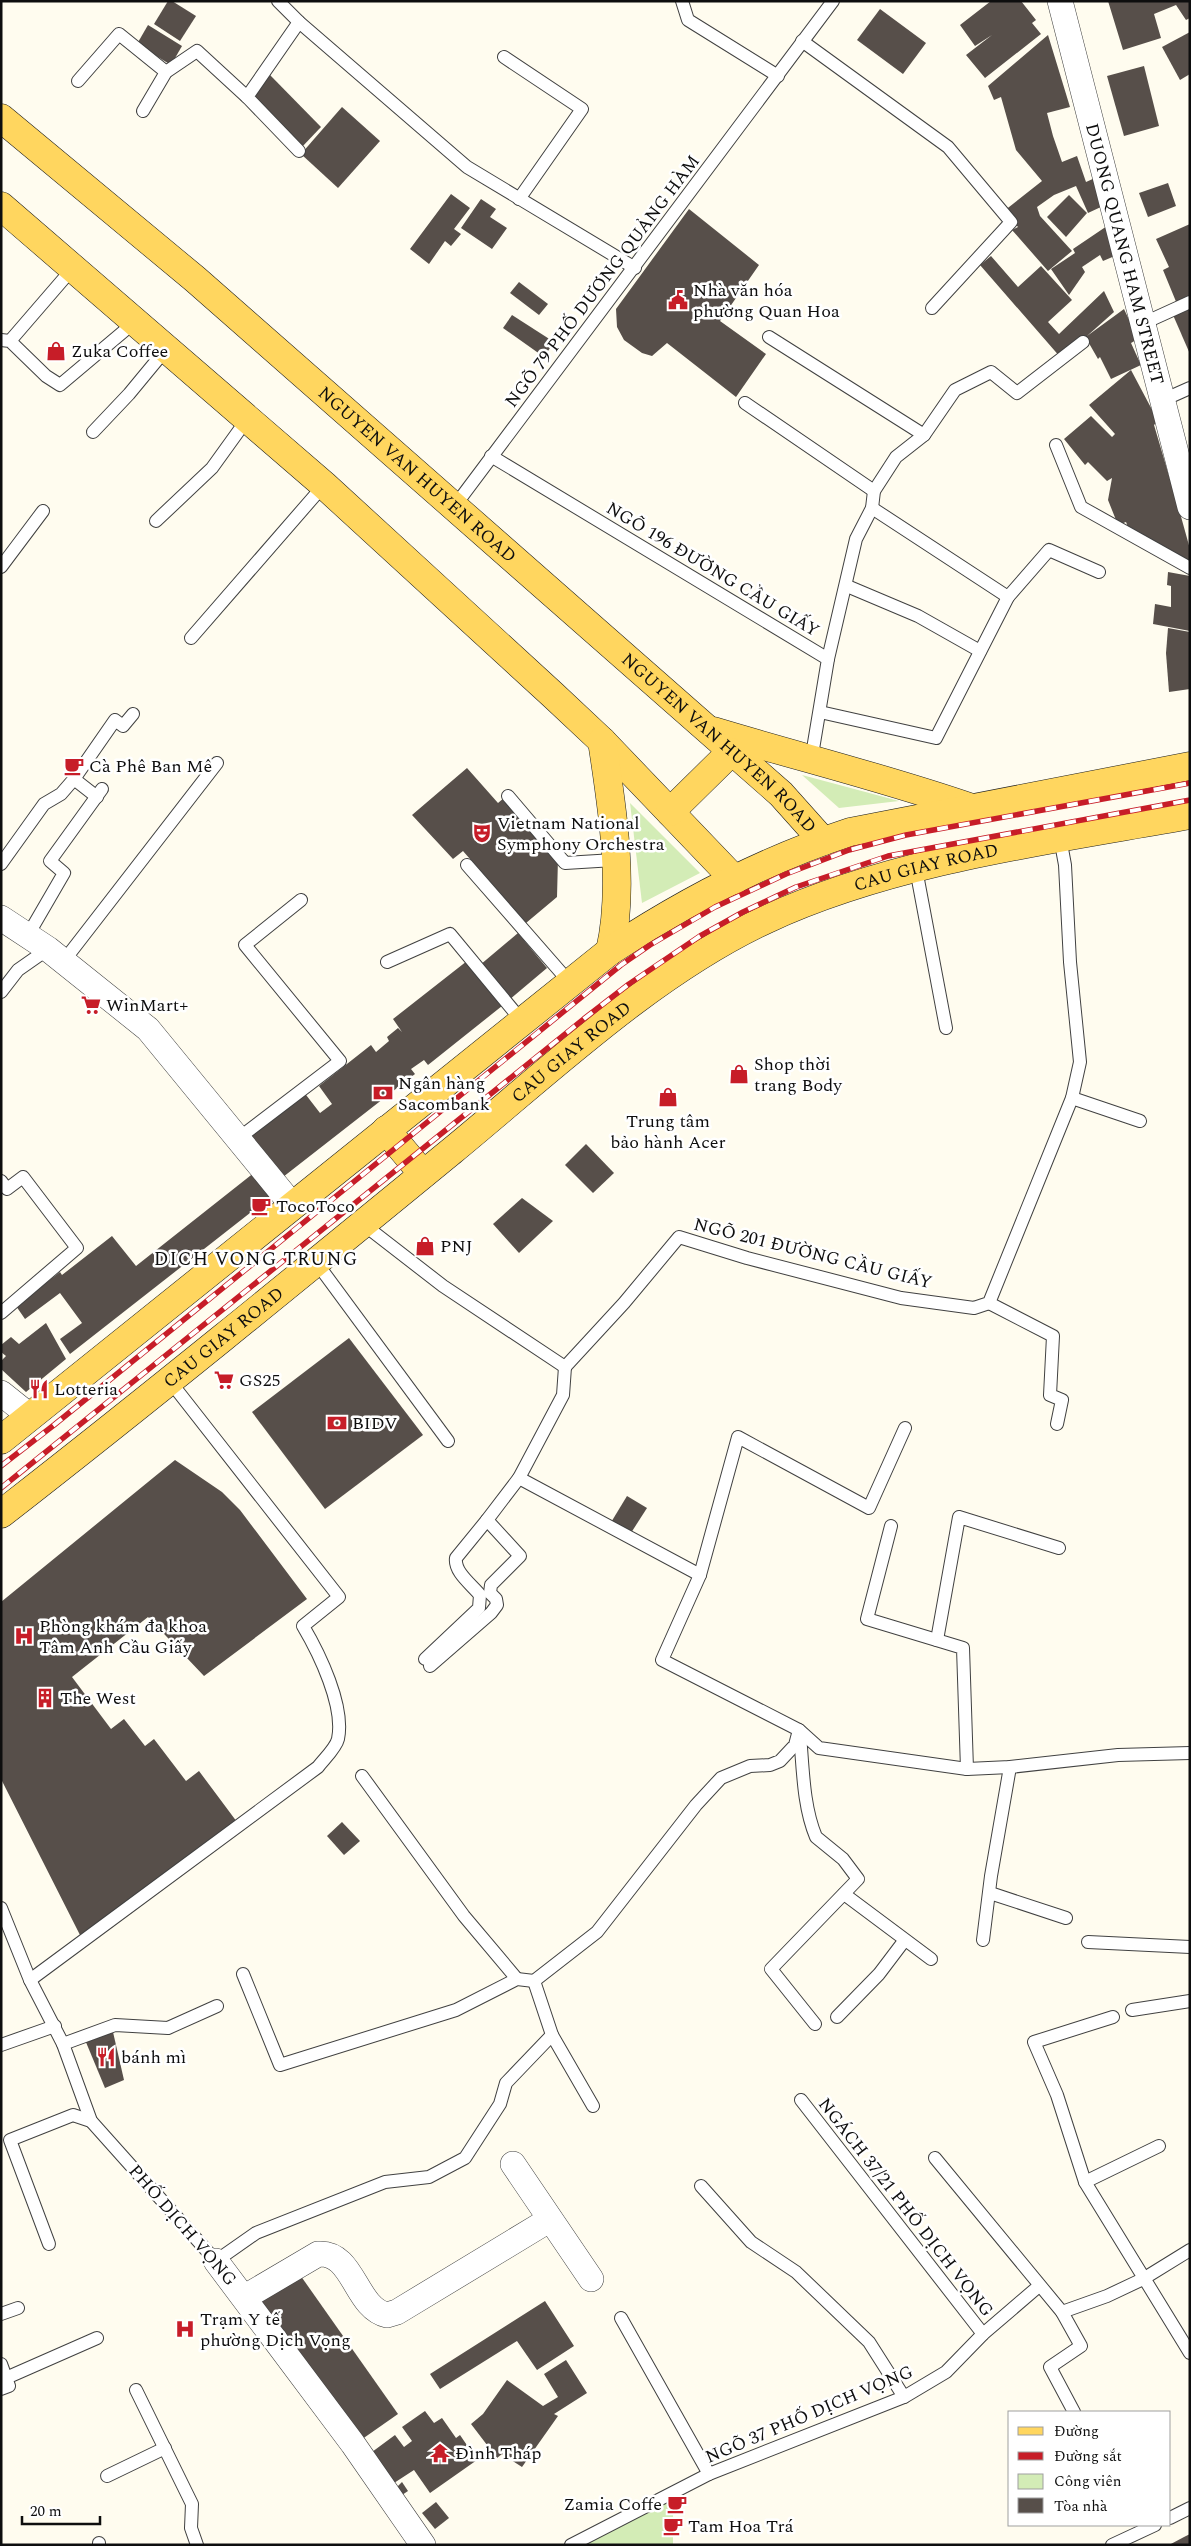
<svg xmlns="http://www.w3.org/2000/svg" width="1191" height="2546" viewBox="0 0 1191 2546" font-family="Spectral,serif">
<style>
.green{fill:#d3ecb6}
.building{fill:#574f4a}
.lines{fill:none;stroke-linecap:round;stroke-linejoin:round}
.service-casing{stroke:#414141;stroke-width:14}
.minor-casing{stroke:#414141;stroke-width:26}
.primary-casing{stroke:#1f1f1f;stroke-width:29}
.service{stroke:#fff;stroke-width:12}
.minor{stroke:#fff;stroke-width:25}
.primary{stroke:#ffd65f;stroke-width:28}
.rail-casing{stroke:#c71d28;stroke-width:5.5}
.rail{stroke:#fff;stroke-width:4;stroke-dasharray:11;stroke-linecap:butt}
.labels{text-anchor:middle;stroke-width:5;stroke-linejoin:round;paint-order:stroke}
.street-label{font-size:18px;fill:#0e0e0e;stroke:#fff}
.poi-label{font-size:18px;fill:#0e0e0e;stroke:#fff;text-anchor:start}
.neighbourhood-label{font-size:19px;letter-spacing:1px;fill:#0e0e0e;stroke:#fff}
</style>
<rect width="100%" height="100%" fill="#fffcef"/>
<g class="green">
<path d="M802,775L899,801L839,808Z"/>
<path d="M630,803L700,873L642,903Z"/>
<path d="M681,2488L673,2509V2545H586Z"/>
</g>
<g class="building">
<path d="M168,1H172L196,16L180,41L154,24Z"/>
<path d="M991,1H1021L1036,20L1032,23L1041,34L985,78L966,55L992,35L975,46L960,25Z"/>
<path d="M1108,1H1190V18L1186,20L1176,5L1154,14L1161,38L1123,50Z"/>
<path d="M880,9L926,43L903,74L857,40Z"/>
<path d="M148,25L182,46L171,65L137,44Z"/>
<path d="M1190,32V74L1180,80L1162,47Z"/>
<path d="M1048,35L1070,107L1047,113L1053,136L1062,162L1077,156L1086,182L1095,178L1103,206L1088,213L1076,186L1054,195L1037,207L1040,216L1072,251L1048,271L1012,230L1018,227L1004,211L1042,181L1016,150L1001,97L994,100L988,86Z"/>
<path d="M1144,66L1159,126L1124,136L1107,76Z"/>
<path d="M270,75L321,127L301,148L249,96Z"/>
<path d="M342,107L380,141L338,188L301,154Z"/>
<path d="M1168,183L1176,206L1148,217L1139,193Z"/>
<path d="M451,194L470,208L454,229L461,234L451,246L445,241L429,264L410,249Z"/>
<path d="M1069,195L1087,213L1066,237L1047,217Z"/>
<path d="M481,199L496,209L490,217L507,228L492,249L461,228Z"/>
<path d="M689,209L759,265L720,321L766,354L736,397L667,343L652,356L642,353L624,340L617,327L616,309Z"/>
<path d="M1190,224V298L1177,304L1163,270L1169,267L1156,239Z"/>
<path d="M1107,226L1117,255L1103,261L1100,255L1082,267L1085,272L1069,295L1051,269L1075,253L1073,249Z"/>
<path d="M991,256L1018,287L1041,266L1072,300L1048,322L1059,334L1104,291L1114,312L1087,336L1124,309L1138,339L1131,343L1141,365L1111,379L1100,357L1098,359L1086,338L1061,358L980,265Z"/>
<path d="M519,282L548,304L539,315L510,293Z"/>
<path d="M1190,307V354L1173,315Z"/>
<path d="M512,315L554,342L544,357L503,328Z"/>
<path d="M1131,370L1158,421L1154,425L1180,513L1190,549V561L1130,532L1126,522L1118,525L1108,500L1112,478L1107,481L1088,462L1085,465L1064,439L1091,416L1112,437L1115,434L1089,405Z"/>
<path d="M1168,572L1190,576V631L1153,624L1155,604L1171,607V586L1167,585Z"/>
<path d="M1168,628L1190,632V689L1169,692L1166,653Z"/>
<path d="M467,768L498,803L505,797L558,858L557,897L526,923L463,851L453,859L412,815Z"/>
<path d="M518,933L547,968L509,1000L480,965Z"/>
<path d="M467,961L502,1006L428,1065L424,1060L411,1069L415,1074L283,1177L245,1136L303,1091L320,1113L332,1104L319,1086L371,1045L376,1052L389,1041L387,1037L398,1028L402,1032L393,1019Z"/>
<path d="M586,1144L614,1173L593,1193L565,1165Z"/>
<path d="M255,1172L273,1195L70,1354L60,1339L82,1323L60,1293L25,1319L16,1306L60,1272L62,1275L112,1236L136,1266Z"/>
<path d="M522,1198L553,1221L519,1253L493,1224Z"/>
<path d="M46,1323L66,1359L26,1392L1,1369V1361L6,1356L1,1352V1345L11,1337L19,1344Z"/>
<path d="M349,1338L423,1435L325,1509L252,1412Z"/>
<path d="M175,1460L222,1492L240,1510L307,1599L204,1676L148,1617L72,1677L111,1729L124,1719L145,1746L154,1739L186,1781L199,1771L237,1822L80,1935L1,1779V1602Z"/>
<path d="M627,1496L647,1508L629,1536L610,1524Z"/>
<path d="M342,1822L360,1841L344,1855L327,1836Z"/>
<path d="M113,2032L124,2080L105,2088L83,2035Z"/>
<path d="M298,2272L398,2414L358,2442L258,2300Z"/>
<path d="M545,2301L574,2346L537,2370L517,2341L440,2389L430,2374Z"/>
<path d="M566,2360L587,2393L554,2414L558,2416L522,2467L502,2454L497,2458L471,2424L483,2414L507,2380L543,2406L558,2397L544,2374Z"/>
<path d="M425,2411L434,2423L442,2418L456,2438L460,2435L477,2460L430,2493L414,2470L394,2483L372,2452L395,2435L404,2447L412,2441L402,2427Z"/>
<path d="M402,2482L408,2491L402,2495L397,2487Z"/>
<path d="M436,2502L449,2518L435,2529L422,2513Z"/>
<path d="M1190,2534V2545H1169L1184,2537Z"/>
</g>
<g class="lines">
<defs>
<g id="service">
<path d="M278,1L299,22L467,167L635,268"/>
<path d="M682,1L688,20L778,76"/>
<path d="M802,41L948,147L1011,222L932,308"/>
<path d="M504,57L582,109L519,199"/>
<path d="M78,81L119,34L166,72"/>
<path d="M143,111L166,72L197,51L247,97"/>
<path d="M299,151L247,97L299,22"/>
<path d="M1144,323L1190,302"/>
<path d="M769,337L924,435"/>
<path d="M1,340L10,341L46,376L60,385L136,321"/>
<path d="M10,341L73,268"/>
<path d="M1163,400L1190,388"/>
<path d="M745,403L874,491"/>
<path d="M93,432L129,394L167,348"/>
<path d="M1056,445L1081,507L1190,568"/>
<path d="M491,456L828,659L811,761"/>
<path d="M454,507L833,1"/>
<path d="M872,508L1008,597L1049,550L1099,572"/>
<path d="M156,521L212,468L248,418"/>
<path d="M1,567L43,511"/>
<path d="M847,586L918,616L980,651"/>
<path d="M191,638L324,485"/>
<path d="M828,659L856,539L872,508L874,491L896,457L924,435L955,390L991,372L1017,393L1083,342"/>
<path d="M820,712L936,738L1008,597"/>
<path d="M74,779L97,797"/>
<path d="M508,796L565,863L614,860"/>
<path d="M1,864L44,804L61,794L74,779L115,720L123,726L133,714"/>
<path d="M467,865L571,984"/>
<path d="M916,869L946,1028"/>
<path d="M28,935L64,873L50,861L102,789"/>
<path d="M63,962L217,763"/>
<path d="M387,962L450,934L522,1021"/>
<path d="M1,992L18,970L48,949"/>
<path d="M1072,1098L1140,1121"/>
<path d="M239,1138L340,1061L245,945L301,900"/>
<path d="M1,1181L7,1189L23,1177L77,1248L1,1313"/>
<path d="M363,1224L443,1286L565,1367"/>
<path d="M316,1262L448,1441"/>
<path d="M989,1303L1053,1336L1050,1395L1062,1400L1057,1424"/>
<path d="M565,1367L624,1303L679,1237L747,1258L901,1298L974,1308L989,1303L1072,1098L1080,1062L1070,962L1065,865L1060,838"/>
<path d="M905,1428L869,1508L738,1437L700,1575L662,1660L799,1730L819,1748L967,1769L1010,1767L1118,1755L1190,1753"/>
<path d="M519,1478L700,1575"/>
<path d="M891,1526L867,1619L963,1648L967,1769"/>
<path d="M937,1640L959,1517L1059,1548"/>
<path d="M425,1659L479,1608L480,1595C471,1584 454,1572 456,1558L487,1520"/>
<path d="M430,1666L491,1613L497,1605L496,1599L490,1593L491,1585L520,1556L487,1520L519,1478L563,1395L565,1367"/>
<path d="M800,1735C803,1768 803,1806 816,1837L843,1859L858,1879L771,1969L815,2024"/>
<path d="M362,1776L464,1916L517,1979"/>
<path d="M990,1893L1066,1918"/>
<path d="M844,1894L931,1959"/>
<path d="M1,1908L30,1980L63,2044L91,2121L216,2261L256,2233L385,2182L429,2177L465,2158L500,2104L506,2083L552,2035L534,1981L597,1932L696,1805L721,1778L750,1766L770,1765L780,1761L795,1745L799,1730"/>
<path d="M983,1940L991,1876L1010,1767"/>
<path d="M1088,1942L1190,1947"/>
<path d="M243,1974L280,2065L456,2010L517,1979L534,1981"/>
<path d="M30,1980L318,1767C324,1759 336,1748 338,1739C345,1706 319,1653 303,1626L339,1597L169,1380"/>
<path d="M1132,2010L1190,2001"/>
<path d="M837,2017L879,1974L904,1941"/>
<path d="M1113,2017L1034,2042L1057,2095L1085,2182L1190,2353"/>
<path d="M552,2035L593,2106"/>
<path d="M63,2044L115,2025L168,2028L217,2006"/>
<path d="M1,2045L55,2026"/>
<path d="M801,2100L983,2334"/>
<path d="M935,2158L1062,2312L1081,2346L1050,2367L1074,2412"/>
<path d="M1085,2182L1159,2146"/>
<path d="M701,2186L751,2242L796,2272L869,2342L904,2397"/>
<path d="M49,2244L10,2140L73,2115L91,2121"/>
<path d="M1062,2312L1107,2296L1143,2279L1190,2250"/>
<path d="M1,2314L18,2308"/>
<path d="M621,2318L709,2474"/>
<path d="M1,2364L9,2386L1,2389"/>
<path d="M6,2378L97,2338"/>
<path d="M136,2390L192,2504L191,2528L197,2545"/>
<path d="M107,2476L165,2448"/>
<path d="M1170,2518L1190,2508"/>
<path d="M99,2543V2545"/>
<path d="M571,2545L709,2474L904,2397L946,2372L983,2334L1039,2286"/>
<path d="M1112,2545L1155,2525"/>
</g>
<g id="minor">
<path id="s1" d="M1060,1L1190,507"/>
<path d="M1,918L48,949L148,1029L293,1206"/>
<path d="M1,1393L31,1417"/>
<path d="M513,2164L591,2279"/>
<path d="M216,2261L353,2444L423,2545"/>
<path d="M245,2297L318,2254C354,2251 355,2308 387,2315L397,2312L549,2220"/>
</g>
<g id="primary">
<path id="s2" d="M1,118L195,279L781,794L823,841"/>
<path d="M1,206L324,485L553,695L602,741L735,880"/>
<path d="M713,731C799,757 885,778 969,807"/>
<path d="M602,741C612,806 625,887 610,951"/>
<path d="M670,812L731,752"/>
<path d="M386,1130L423,1174"/>
<path d="M1,1440L610,951C684,902 765,860 850,832L1190,766"/>
<path id="s3" d="M1,1514C154,1395 304,1272 453,1150C549,1071 652,973 765,920C893,860 1051,840 1190,815"/>
</g>
</defs>
<use href="#service" class="service-casing"/>
<use href="#minor" class="minor-casing"/>
<use href="#primary" class="primary-casing"/>
<use href="#service" class="service"/>
<use href="#minor" class="minor"/>
<use href="#primary" class="primary"/>
<defs>
<g id="rail">
<path d="M1,1466L54,1425L621,965L650,945L715,907L786,874L849,850L906,835L1190,783"/>
<path d="M1,1488L585,1018L629,984L700,936L743,912L796,887L888,856L1190,800"/>
</g>
</defs>
<use href="#rail" class="rail-casing"/>
<use href="#rail" class="rail"/>
</g>
<defs>
<symbol id="civic-bare" viewBox="-9 -9 18 18"><path d="M-.6-6.5H3V-4.5H.6V-3L4-1V1h2V6H-6V1h2V-1L-.6-3ZM-1.2 2.5V6h2.4V2.5Z" fill="#c71d28" stroke="#fff" stroke-width="2.5" paint-order="stroke"/></symbol>
<symbol id="shop-bare" viewBox="-9 -9 18 18"><path d="M-5-2.5h2.3a2.7 3.5 0 0 1 5.4 0H5L5.5 6h-11ZM-1.5-2.5h3a1.5 2.3 0 0 0-3 0Z" fill="#c71d28" stroke="#fff" stroke-width="2.5" paint-order="stroke"/></symbol>
<symbol id="cafe-bare" viewBox="-9 -9 18 18"><path d="M-5.5-4.5H6V0H3Q3 3.5 0 3.5H-2.5Q-5.5 3.5-5.5 0ZM3-3.2v2h1.7v-2ZM-6 4.5H4V6H-6Z" fill="#c71d28" stroke="#fff" stroke-width="2.5" paint-order="stroke"/></symbol>
<symbol id="theatre-bare" viewBox="-9 -9 18 18"><path d="M-5-5.5Q0-4 5-5.5V0Q5 5 0 6Q-5 5-5 0ZM-3.3-2.5H-1v1.5H-3.3ZM1-2.5H3.3v1.5H1ZM-2.8 1Q0 5.5 2.8 1Z" fill="#c71d28" stroke="#fff" stroke-width="2.5" paint-order="stroke"/></symbol>
<symbol id="supermarket-bare" viewBox="-9 -9 18 18"><path d="M-6-5.5h2.5l.6 2H6L4.5 2H-2.5L-4.4-4H-6ZM-1.5 3.2a1.3 1.3 0 1 0 .1 0ZM3 3.2a1.3 1.3 0 1 0 .1 0Z" fill="#c71d28" stroke="#fff" stroke-width="2.5" paint-order="stroke"/></symbol>
<symbol id="bank-bare" viewBox="-9 -9 18 18"><path d="M-6-4H6V4H-6ZM0-2.3a2.3 2.3 0 1 0 0 4.6a2.3 2.3 0 1 0 0-4.6Z" fill="#c71d28" stroke="#fff" stroke-width="2.5" paint-order="stroke"/></symbol>
<symbol id="restaurant-bare" viewBox="-9 -9 18 18"><path d="M-5-6h1v4h1v-4h1v4h1v-4h1v5L-1.5 .5V6h-2V.5L-5-1ZM5-6V6H3V1.5H1.5Q1.5-4 5-6Z" fill="#c71d28" stroke="#fff" stroke-width="2.5" paint-order="stroke"/></symbol>
<symbol id="hospital-bare" viewBox="-9 -9 18 18"><path d="M-5-5h3v3.5h4V-5h3V5h-3V1.5h-4V5h-3Z" fill="#c71d28" stroke="#fff" stroke-width="2.5" paint-order="stroke"/></symbol>
<symbol id="building-bare" viewBox="-9 -9 18 18"><path d="M-4-6H4V6H1V3H-1V6H-4ZM-2.5-4.3h1.7v1.8h-1.7ZM.8-4.3h1.7v1.8H.8ZM-2.5-1h1.7V.8h-1.7ZM.8-1h1.7V.8H.8Z" fill="#c71d28" stroke="#fff" stroke-width="2.5" paint-order="stroke"/></symbol>
<symbol id="temple-bare" viewBox="-9 -9 18 18"><path d="M0-6L5-2H3V0L6.5 2.5H4V6H1.5V3h-3V6H-4V2.5H-6.5L-3 0V-2H-5Z" fill="#c71d28" stroke="#fff" stroke-width="2.5" paint-order="stroke"/></symbol>
</defs>
<g fill-rule="evenodd">
<use href="#civic-bare" x="664" y="286" width="28" height="28"/>
<use href="#shop-bare" x="42" y="337" width="28" height="28"/>
<use href="#cafe-bare" x="60" y="752" width="28" height="28"/>
<use href="#theatre-bare" x="468" y="819" width="28" height="28"/>
<use href="#supermarket-bare" x="77" y="991" width="28" height="28"/>
<use href="#shop-bare" x="725" y="1060" width="28" height="28"/>
<use href="#bank-bare" x="369" y="1079" width="28" height="28"/>
<use href="#shop-bare" x="654" y="1083" width="28" height="28"/>
<use href="#cafe-bare" x="247" y="1192" width="28" height="28"/>
<use href="#shop-bare" x="411" y="1232" width="28" height="28"/>
<use href="#supermarket-bare" x="210" y="1366" width="28" height="28"/>
<use href="#restaurant-bare" x="25" y="1375" width="28" height="28"/>
<use href="#bank-bare" x="323" y="1409" width="28" height="28"/>
<use href="#hospital-bare" x="10" y="1622" width="28" height="28"/>
<use href="#building-bare" x="31" y="1684" width="28" height="28"/>
<use href="#restaurant-bare" x="92" y="2043" width="28" height="28"/>
<use href="#hospital-bare" x="171" y="2315" width="28" height="28"/>
<use href="#temple-bare" x="426" y="2439" width="28" height="28"/>
<use href="#cafe-bare" x="663" y="2490" width="28" height="28"/>
<use href="#cafe-bare" x="659" y="2512" width="28" height="28"/>
</g>
<g class="labels">
<g class="street-label">
<text dy="6" stroke="none"><textPath href="#s1" startOffset="261">DUONG QUANG HAM STREET</textPath></text>
<text transform="translate(602 281) rotate(-53)" y="6">NGÕ 79 PHỐ DƯƠNG QUẢNG HÀM</text>
<text dy="6" stroke="none"><textPath href="#s2" startOffset="548">NGUYEN VAN HUYEN ROAD</textPath></text>
<text transform="translate(713 569) rotate(31)" y="6">NGÕ 196 ĐƯỜNG CẦU GIẤY</text>
<text dy="6" stroke="none"><textPath href="#s2" startOffset="952">NGUYEN VAN HUYEN ROAD</textPath></text>
<text dy="6" stroke="none"><textPath href="#s3" startOffset="1139">CAU GIAY ROAD</textPath></text>
<text dy="6" stroke="none"><textPath href="#s3" startOffset="734">CAU GIAY ROAD</textPath></text>
<text transform="translate(813 1253) rotate(14)" y="6">NGÕ 201 ĐƯỜNG CẦU GIẤY</text>
<text dy="6" stroke="none"><textPath href="#s3" startOffset="284">CAU GIAY ROAD</textPath></text>
<text transform="translate(906 2207) rotate(52)" y="6">NGÁCH 37/21 PHỐ DỊCH VỌNG</text>
<text transform="translate(183 2225) rotate(49)" y="6">PHỐ DỊCH VỌNG</text>
<text transform="translate(809 2414) rotate(-23)" y="6">NGÕ 37 PHỐ DỊCH VỌNG</text>
</g>
<g class="poi-label">
<text x="693" y="296">Nhà văn hóa<tspan x="693" dy="21">phường Quan Hoa</tspan></text>
<text x="71" y="357">Zuka Coffee</text>
<text x="89" y="772">Cà Phê Ban Mê</text>
<text x="497" y="829">Vietnam National<tspan x="497" dy="21">Symphony Orchestra</tspan></text>
<text x="106" y="1011">WinMart+</text>
<text x="754" y="1070">Shop thời<tspan x="754" dy="21">trang Body</tspan></text>
<text x="398" y="1089">Ngân hàng<tspan x="398" dy="21">Sacombank</tspan></text>
<text x="668" y="1127" text-anchor="middle">Trung tâm<tspan x="668" dy="21">bảo hành Acer</tspan></text>
<text x="276" y="1212">TocoToco</text>
<text x="440" y="1252">PNJ</text>
<text x="239" y="1386">GS25</text>
<text x="54" y="1395">Lotteria</text>
<text x="352" y="1429">BIDV</text>
<text x="39" y="1632">Phòng khám đa khoa<tspan x="39" dy="21">Tâm Anh Cầu Giấy</tspan></text>
<text x="60" y="1704">The West</text>
<text x="121" y="2063">bánh mì</text>
<text x="200" y="2325">Trạm Y tế<tspan x="200" dy="21">phường Dịch Vọng</tspan></text>
<text x="455" y="2459">Đình Tháp</text>
<text x="662" y="2510" text-anchor="end">Zamia Coffe</text>
<text x="688" y="2532">Tam Hoa Trá</text>
</g>
<g class="neighbourhood-label">
<text x="256" y="1265">DICH VONG TRUNG</text>
</g>
</g>
<rect width="1191" height="2546" fill="none" stroke="#0e0e0e" stroke-width="5"/>
<rect x="1008" y="2411" width="162" height="115" fill="#ffffff" stroke="#9f9f9f"/>
<rect x="1018" y="2427" width="25" height="8" fill="#ffd65f" stroke="#9f9f9f"/>
<text x="1054" y="2436" font-size="15" fill="#0e0e0e">Đường</text>
<rect x="1018" y="2452" width="25" height="8" fill="#c71d28" stroke="#9f9f9f"/>
<text x="1054" y="2461" font-size="15" fill="#0e0e0e">Đường sắt</text>
<rect x="1018" y="2474" width="25" height="15" fill="#d3ecb6" stroke="#9f9f9f"/>
<text x="1054" y="2486" font-size="15" fill="#0e0e0e">Công viên</text>
<rect x="1018" y="2498" width="25" height="15" fill="#574f4a" stroke="#9f9f9f"/>
<text x="1054" y="2511" font-size="15" fill="#0e0e0e">Tòa nhà</text>
<path d="M22 2516v8h78v-8" fill="none" stroke="#0e0e0e" stroke-width="2.5"/>
<text x="30" y="2516" font-size="15" fill="#0e0e0e" stroke="#ffffff" stroke-width="4" paint-order="stroke">20 m</text>
</svg>
